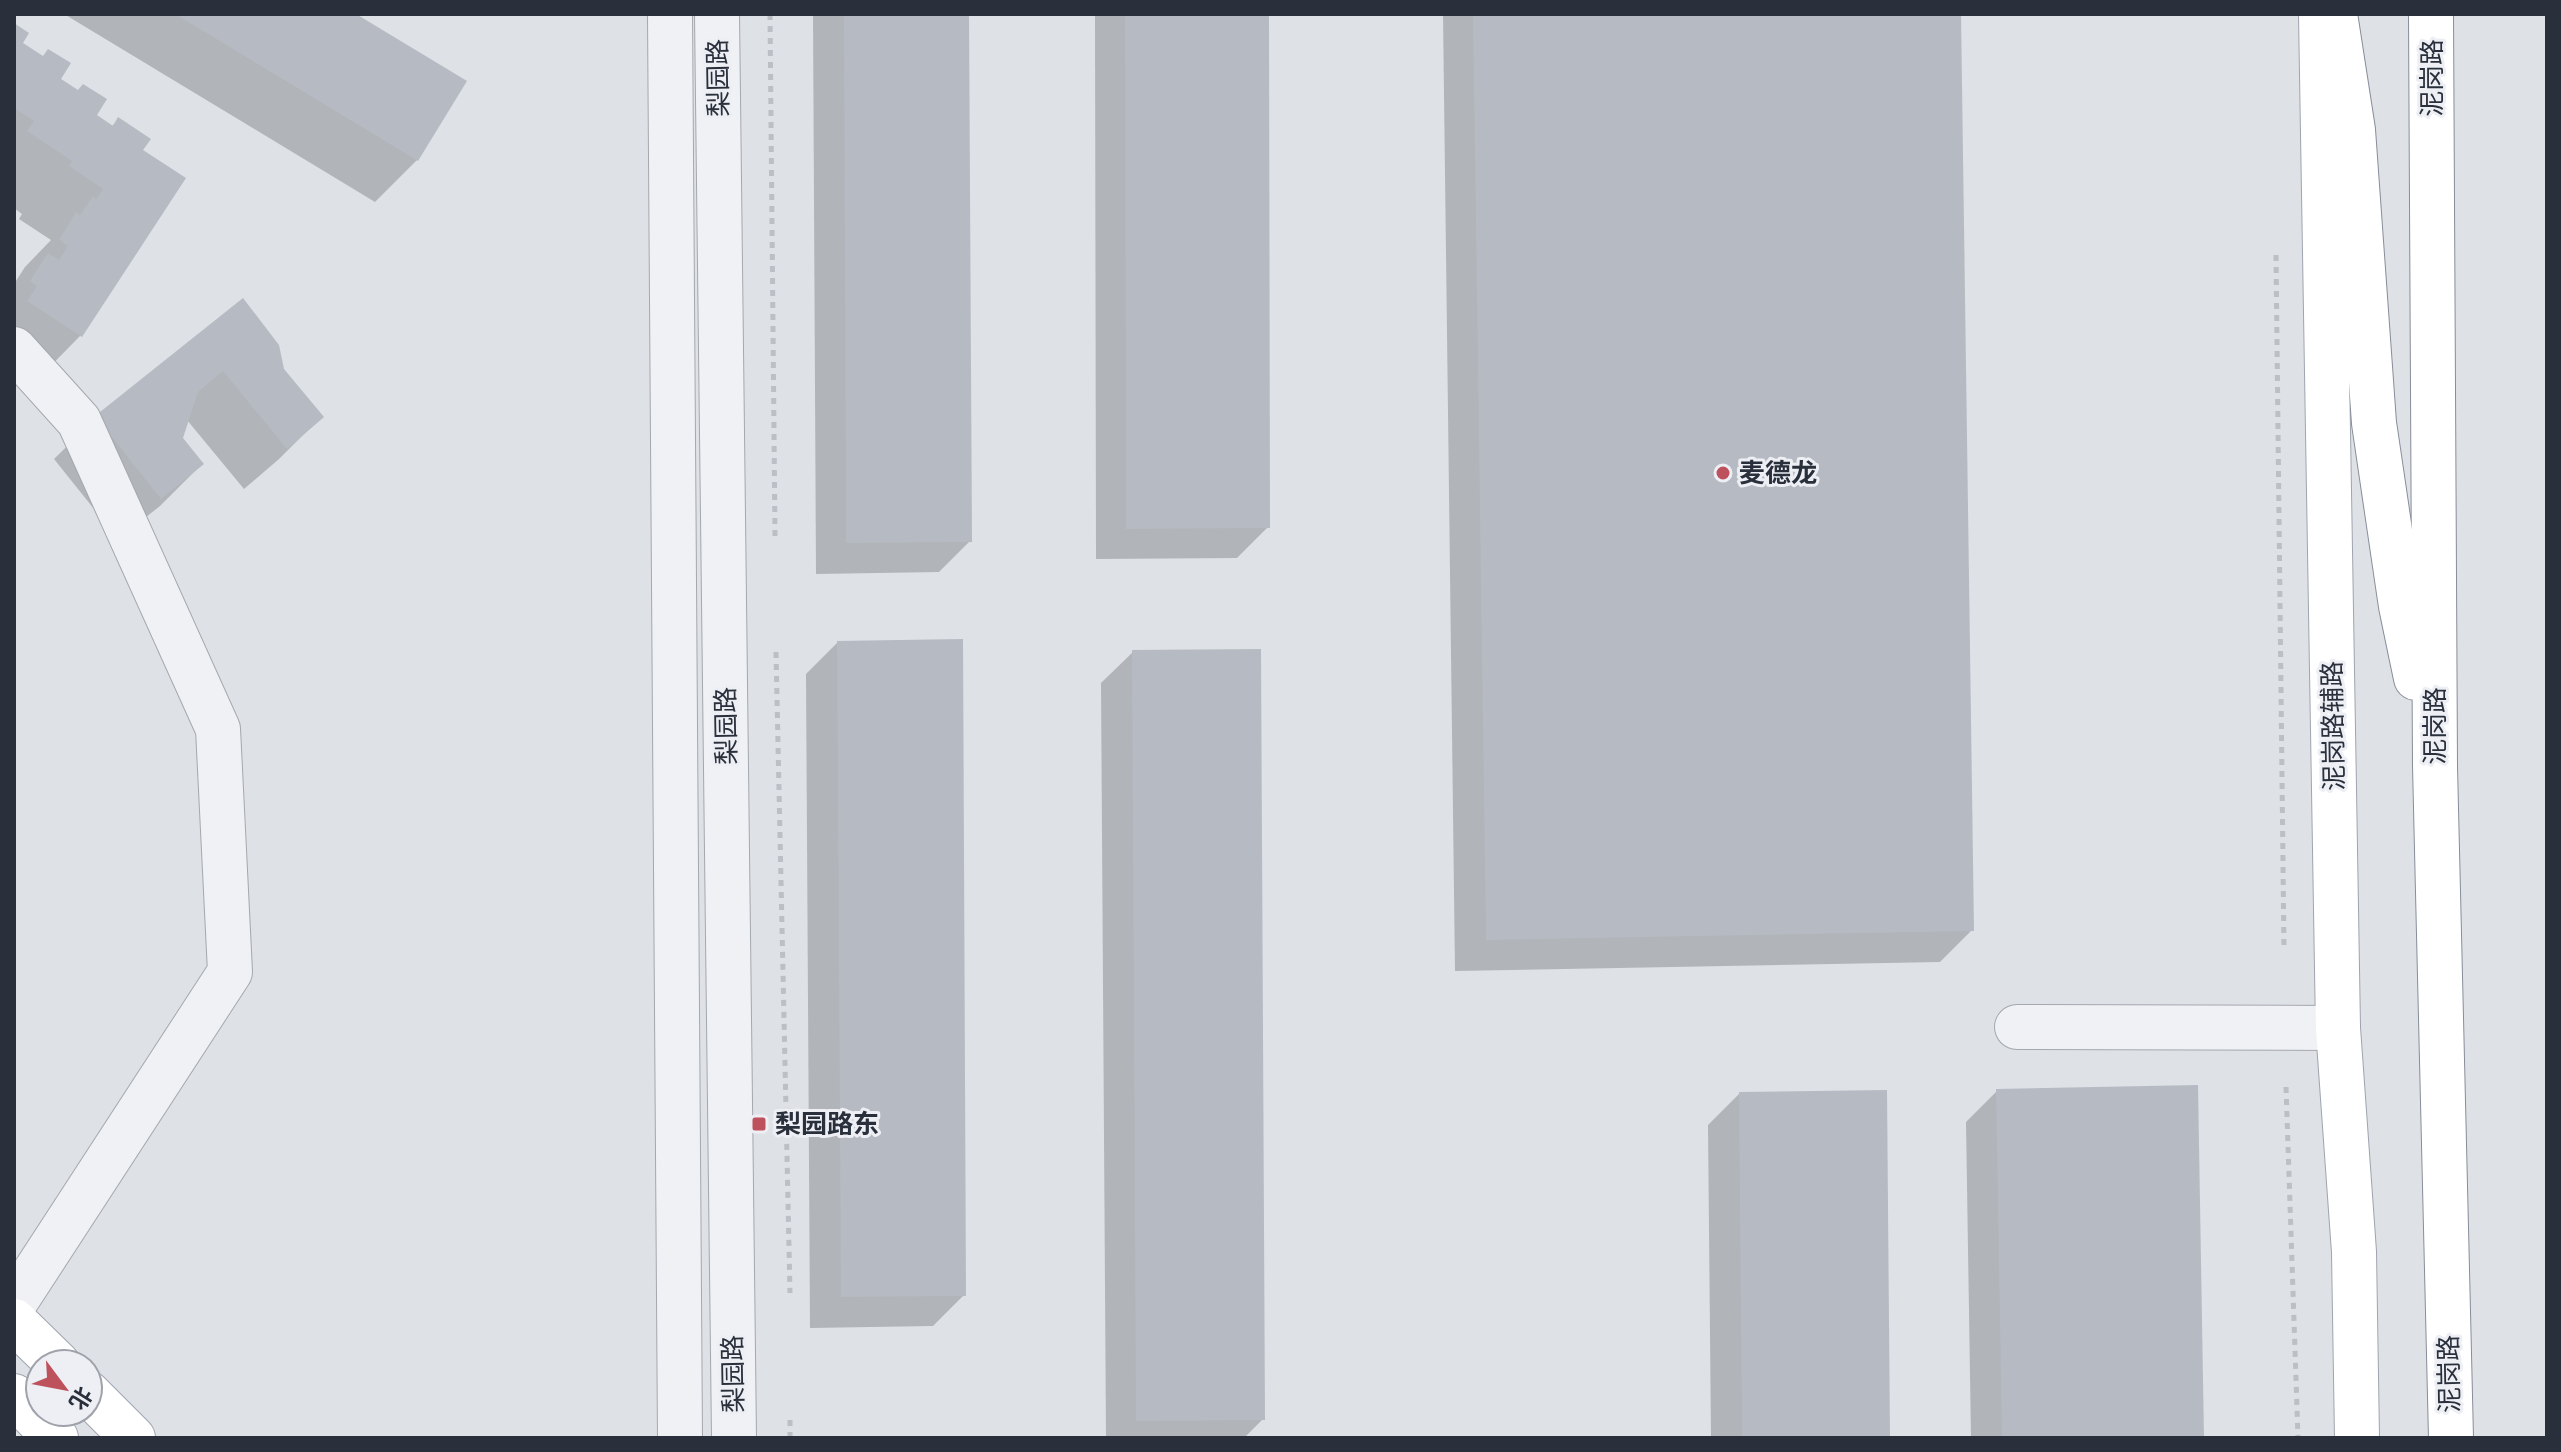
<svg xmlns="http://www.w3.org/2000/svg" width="2561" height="1452" viewBox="0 0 2561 1452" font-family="Ubuntu,'Noto Sans SC',sans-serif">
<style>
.shadow{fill:#0003}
.building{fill:#b6bac2}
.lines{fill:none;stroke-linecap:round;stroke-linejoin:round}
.minor-casing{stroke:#a4a8af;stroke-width:46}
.major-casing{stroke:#9fa5b0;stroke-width:46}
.highway-casing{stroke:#878e9a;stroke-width:46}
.path{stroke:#bcbfc5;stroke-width:5;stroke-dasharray:6 6;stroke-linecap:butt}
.minor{stroke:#f0f1f5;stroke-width:44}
.major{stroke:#fff;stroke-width:44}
.highway{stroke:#fff;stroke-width:44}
.poi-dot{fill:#bd515c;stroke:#edeff4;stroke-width:3}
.labels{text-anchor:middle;stroke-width:6;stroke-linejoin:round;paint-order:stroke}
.street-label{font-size:26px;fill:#292f3b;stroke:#edeff4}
.poi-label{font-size:26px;font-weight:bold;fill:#292f3b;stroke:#edeff4;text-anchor:start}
</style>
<rect width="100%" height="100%" fill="#dee1e6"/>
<g class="shadow">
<path d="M64,14H352L464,82L417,160L375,202Z"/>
<path d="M813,14H967L970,541L939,572L816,574Z"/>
<path d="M1095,14H1267L1268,527L1237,558L1096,559Z"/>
<path d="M1443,14H1959L1972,930L1940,962L1455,971Z"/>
<path d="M14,25L20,44L94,116L111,127L118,120L140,151L183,178L80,336L29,388L14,379V284L25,267L51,240L19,219L22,214L14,208Z"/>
<path d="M242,301L282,369L321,417L279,459L244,489L187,420L181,439L202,464L160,506L118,539L54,459L97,417Z"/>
<path d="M837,643L964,1295L933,1326L810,1328L806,674Z"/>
<path d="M1133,652L1263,1419L1244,1438H1106L1101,683Z"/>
<path d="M1997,1091L2202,1438H1971L1966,1122Z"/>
<path d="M1739,1094L1888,1438H1711L1708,1125Z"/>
</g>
<g class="building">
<path d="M175,14H356L467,81L418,161Z"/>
<path d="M844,14H969L972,542L846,543Z"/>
<path d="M1125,14H1269L1270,528L1126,529Z"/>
<path d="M1473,14H1961L1974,931L1486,940Z"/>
<path d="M14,23L29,33L23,43L43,56L48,49L71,63L61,79L78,90L83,84L107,99L97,115L113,126L118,117L151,139L143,150L186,178L82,337L27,301L37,286L30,281L48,253L59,260L68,246L59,240L76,212L80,215L93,196L96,199L103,189L69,166L72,161L27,131L34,121L14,108Z"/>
<path d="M243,298L279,345L284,369L324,417L287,449L223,371L198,392L183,438L204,464L161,499L95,416Z"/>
<path d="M963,639L966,1296L841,1297L837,641Z"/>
<path d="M1261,649L1265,1420L1136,1421L1132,650Z"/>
<path d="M2198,1085L2204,1438H2002L1996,1089Z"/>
<path d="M1887,1090L1890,1438H1742L1739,1092Z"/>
</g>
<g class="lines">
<defs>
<g id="minor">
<path d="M670,14L680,1438"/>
<path d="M717,14L734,1438"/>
<path d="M14,349L79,421L218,729L230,972L14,1304"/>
<path d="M2017,1027L2338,1028"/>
</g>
<g id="major">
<path d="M2321,14L2338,1028L2354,1252L2357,1438"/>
<path d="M14,1321L58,1364"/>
<path d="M88,1393L133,1438"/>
<path d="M14,1396L56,1438"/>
</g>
<g id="highway">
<path d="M2335,14L2353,130L2374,423L2401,606L2416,678"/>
<path d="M2431,14L2435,766L2451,1438"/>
</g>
</defs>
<use href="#minor" class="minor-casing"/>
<use href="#major" class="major-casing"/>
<use href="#highway" class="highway-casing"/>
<g class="path">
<path d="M770,14L775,536"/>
<path d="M2276,255L2284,950"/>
<path d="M776,652L790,1293"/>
<path d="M2286,1087L2298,1438"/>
<path d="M790,1420V1438"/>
</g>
<use href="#minor" class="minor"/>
<use href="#major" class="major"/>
<use href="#highway" class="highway"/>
</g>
<g class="poi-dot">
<circle cx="1723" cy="473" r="8"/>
<rect x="751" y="1116" width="16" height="16" rx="4"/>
</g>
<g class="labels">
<g class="street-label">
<text transform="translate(718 78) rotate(-91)" y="9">梨园路</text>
<text transform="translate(2432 78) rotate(-90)" y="9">泥岗路</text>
<text transform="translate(726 726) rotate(-91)" y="9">梨园路</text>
<text transform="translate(2333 726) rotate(-91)" y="9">泥岗路辅路</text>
<text transform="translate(2435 726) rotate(-90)" y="9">泥岗路</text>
<text transform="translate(733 1374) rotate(-91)" y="9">梨园路</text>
<text transform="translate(2449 1374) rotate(-91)" y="9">泥岗路</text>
</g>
<g class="poi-label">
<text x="1739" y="482">麦德龙</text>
<text x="775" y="1133">梨园路东</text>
</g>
</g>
<rect width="2561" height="1452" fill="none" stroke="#292f3b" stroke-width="32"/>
<g transform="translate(64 1388) rotate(122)"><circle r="38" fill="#edeff4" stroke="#9fa2aa" stroke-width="2"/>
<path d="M0-6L14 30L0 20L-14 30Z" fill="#bd515c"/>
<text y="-12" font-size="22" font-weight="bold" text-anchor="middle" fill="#292f3b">北</text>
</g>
</svg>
